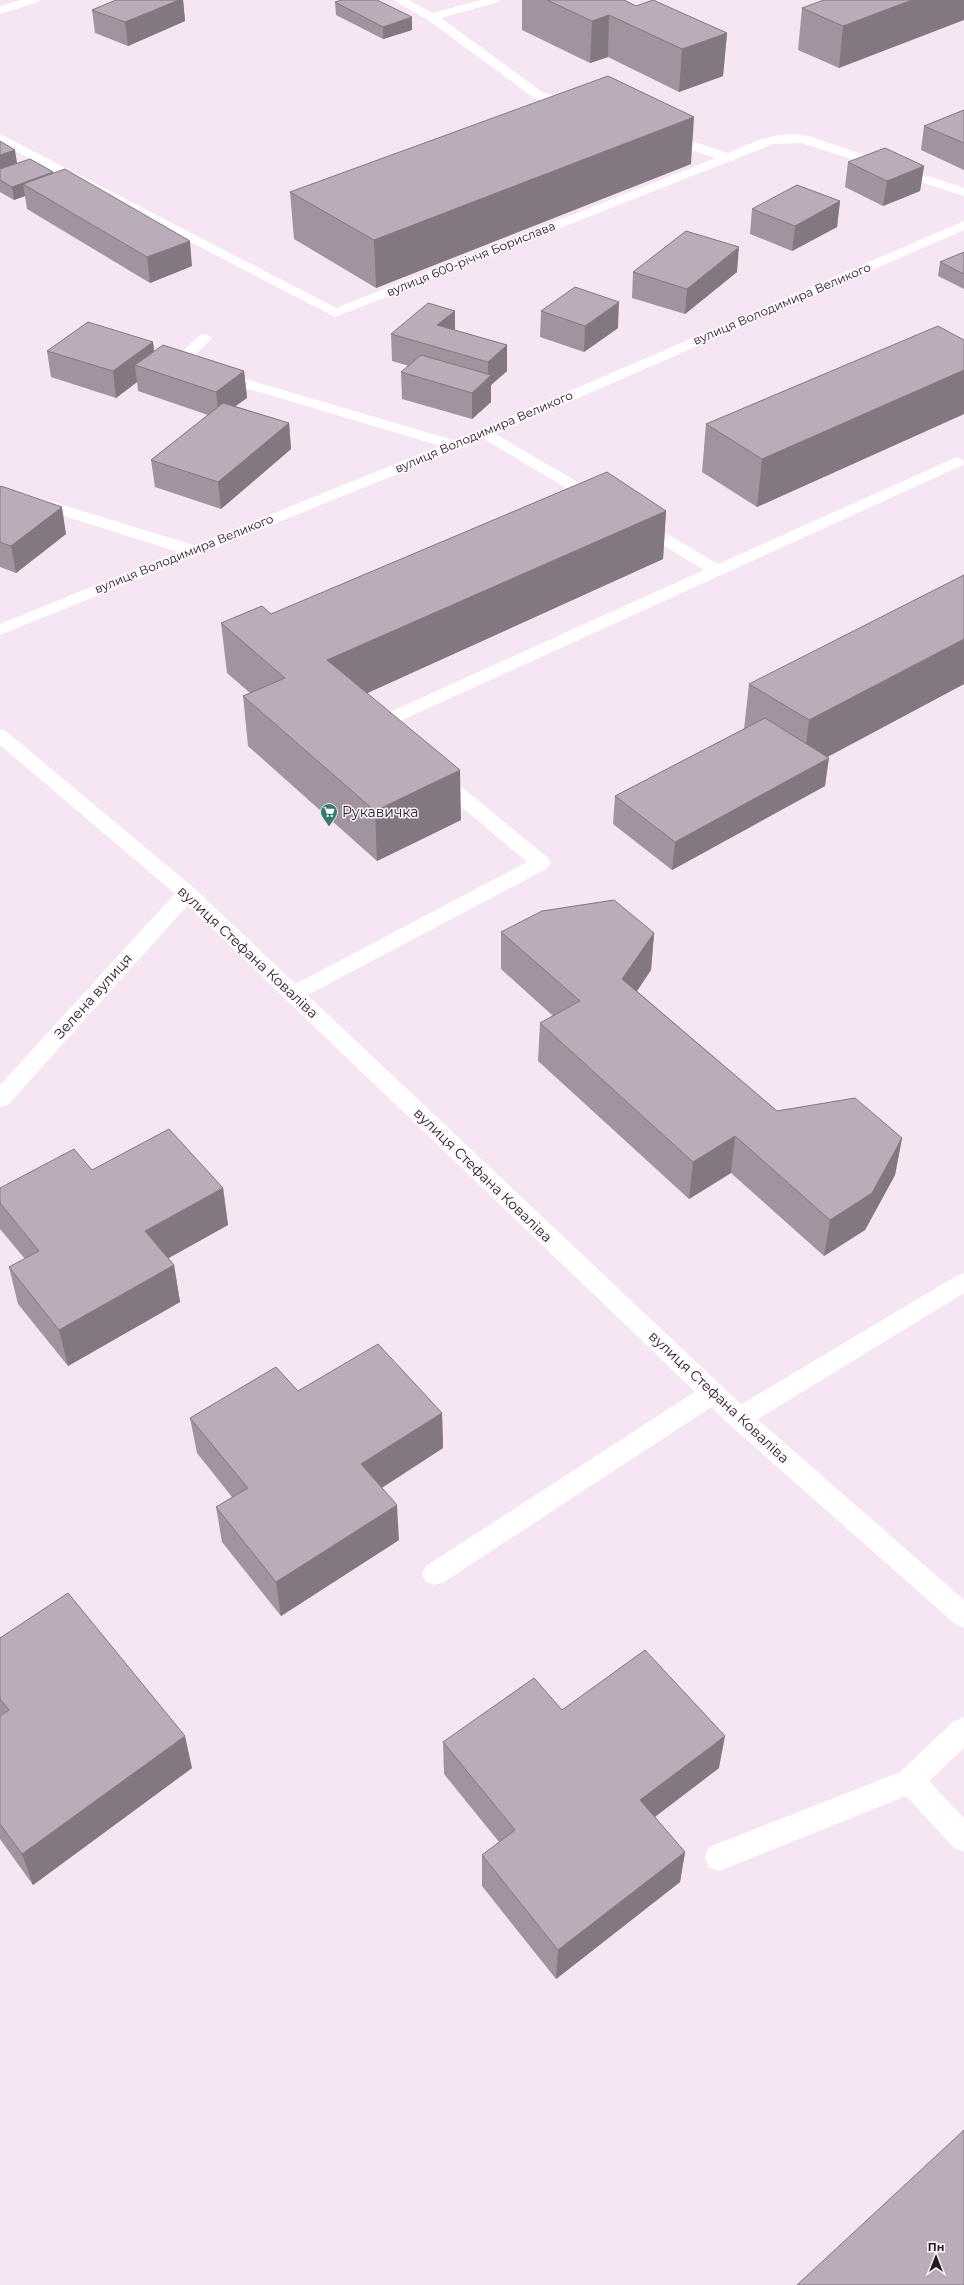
<svg xmlns="http://www.w3.org/2000/svg" width="964" height="2285" viewBox="0 0 964 2285" font-family="Montserrat,sans-serif">
<style>
.lines{fill:none;stroke-linecap:round;stroke-linejoin:round}
.lane{fill:#fff;fill-rule:evenodd}
.street{fill:#fff;fill-rule:evenodd}
.secondary{fill:#fff;fill-rule:evenodd}
.wall{fill:#a194a0}
.shaded-wall{fill:#837882}
.building{fill:#bbacba;stroke:#837882}
.labels{text-anchor:middle;stroke-width:3;stroke-linejoin:round;paint-order:stroke}
.far-street-label{font-size:12px;fill:#221c21;stroke:#fdf7fd}
.poi-label{font-size:14px;fill:#221c21;stroke:#fdf7fd;text-anchor:start}
.street-label{font-size:14px;fill:#221c21;stroke:#fdf7fd}
</style>
<rect width="100%" height="100%" fill="#f6e6f4"/>
<g class="lines">
<g class="lane">
<path d="M21,0H40L38,2L0,14V6Z"/>
<path d="M393,0H408L433,13L481,0H500L498,2L441,18L542,92L580,104L582,107L576,111L534,98L428,20Z"/>
<path d="M664,132L734,155L736,158L734,161H724L659,139L658,136Z"/>
<path d="M205,334L212,338L197,353V362L222,372L460,442L462,445L460,448H448L212,378L185,367L182,352L200,335Z"/>
<path d="M485,428L605,498L607,501L605,504H593L479,436L477,433L479,430Z"/>
<path d="M957,457L964,461L963,465L389,726L393,731L390,735C380,738 373,734 367,725L370,721L704,570L633,527L631,524L633,521H645L718,564Z"/>
<path d="M0,486L197,546L199,550L197,554H185L0,496Z"/>
<path d="M438,771L445,773L548,858L551,863L548,868L300,999L293,1001L286,999L283,994L286,989L527,862L431,781L429,777L431,773Z"/>
<path d="M964,1273V1293L748,1425L739,1428L730,1425L727,1418L730,1411L956,1276Z"/>
<path d="M713,1383L722,1386L725,1393L722,1400L444,1582L435,1585L426,1582L422,1574L426,1566L704,1386Z"/>
<path d="M964,1717V1748L929,1781L964,1818V1852L954,1848L906,1796L719,1871L709,1867L705,1857L709,1847L900,1772L954,1721Z"/>
</g>
<g class="street">
<path d="M0,134L336,308L724,155C750,143 778,129 808,136L964,188V196L802,143L773,144L335,317L0,143Z"/>
<path d="M964,221V230L491,436L0,635V624L479,430Z"/>
<path d="M187,886L194,888L197,893L194,898L8,1105L0,1107V1085L180,888Z"/>
</g>
<path class="secondary" d="M0,729L6,731L194,888L748,1411L964,1600V1628L955,1624L730,1425L180,898L0,745Z"/>
</g>
<g class="wall">
<path d="M116,0H183L185,21L128,46L95,33L92,10Z"/>
<path d="M522,0H624L636,6L727,33L723,76L679,92L608,57L590,63L522,30Z"/>
<path d="M964,0L839,68L798,50L802,8Z"/>
<path d="M335,2L412,30L383,39L336,15Z"/>
<path d="M964,110V170L921,150L924,126Z"/>
<path d="M848,162L924,166L920,191L883,206L845,187Z"/>
<path d="M691,164L376,288L294,239L290,192Z"/>
<path d="M0,169L53,173L192,266L150,283L27,209L25,196L14,200L0,192Z"/>
<path d="M840,201L837,227L792,251L750,234L752,209Z"/>
<path d="M964,252V289L938,276L940,262Z"/>
<path d="M633,272H737L685,314L632,298Z"/>
<path d="M455,311V330L507,345V371L491,385V402L472,419L402,399L401,372L409,366L392,361L391,334Z"/>
<path d="M541,311L618,328L584,352L540,337Z"/>
<path d="M964,340V414L757,507L702,472L706,424Z"/>
<path d="M153,342L154,351L244,371L247,398L235,406L289,423L291,449L221,509L155,487L151,460L208,415L138,391L137,382L116,398L51,377L47,351Z"/>
<path d="M0,487L66,534L16,573L0,567Z"/>
<path d="M666,511L663,559L367,693L461,820L377,861L248,746L243,696L250,693L227,673L221,623L271,614Z"/>
<path d="M749,684H964L827,757L825,786L672,870L613,824L615,796L744,729Z"/>
<path d="M501,932L654,933L651,970L637,991L777,1111L902,1138L895,1175L865,1230L824,1256L731,1173L689,1199L538,1061L540,1023L553,1016L501,969Z"/>
<path d="M92,1170L223,1188L228,1225L168,1258L174,1265L180,1302L68,1366L18,1304L9,1267L25,1259L0,1229V1188Z"/>
<path d="M298,1391L442,1413L443,1448L382,1488L399,1540L281,1616L222,1542L216,1507L232,1497L197,1453L190,1418Z"/>
<path d="M0,1638L192,1768L33,1885L0,1839Z"/>
<path d="M562,1710L719,1768L655,1817L685,1852L680,1882L556,1979L482,1886V1855L499,1842L444,1774L443,1742Z"/>
</g>
<g class="shaded-wall">
<path d="M179,0H183L185,21L128,46L125,22Z"/>
<path d="M912,0H964V20L839,68L843,26Z"/>
<path d="M609,15L608,57L590,63L592,21Z"/>
<path d="M412,17V30L383,39V27Z"/>
<path d="M727,33L723,76L679,92L682,49Z"/>
<path d="M694,117L691,164L376,288L374,240Z"/>
<path d="M15,150L17,163L0,169V155Z"/>
<path d="M924,166L920,191L883,206L887,181Z"/>
<path d="M53,172L55,186L23,184L25,196L14,200L12,187Z"/>
<path d="M840,201L837,227L792,251L795,226Z"/>
<path d="M190,241L192,266L150,283L147,257Z"/>
<path d="M739,247L737,272L685,314L687,289Z"/>
<path d="M619,302L618,328L584,352L585,326Z"/>
<path d="M455,311V337L437,325Z"/>
<path d="M153,342L156,368L135,365L137,382L116,398L113,371Z"/>
<path d="M507,345V371L491,385V402L472,419V393L488,378V362Z"/>
<path d="M964,370V414L757,507L762,459Z"/>
<path d="M244,371L247,398L219,418L216,392Z"/>
<path d="M289,423L291,449L221,509L218,482Z"/>
<path d="M62,507L66,534L16,573L11,546Z"/>
<path d="M666,511L663,559L330,710L327,660Z"/>
<path d="M964,639V684L803,770L809,720Z"/>
<path d="M829,758L825,786L672,870L675,842Z"/>
<path d="M460,770L461,820L377,861L375,811Z"/>
<path d="M654,933L651,970L620,1016L622,979Z"/>
<path d="M735,1136L731,1173L689,1199L693,1162Z"/>
<path d="M902,1138L895,1175L865,1230L824,1256L830,1220Z"/>
<path d="M223,1188L228,1225L151,1268L145,1231Z"/>
<path d="M174,1265L180,1302L68,1366L59,1330Z"/>
<path d="M442,1413L443,1448L364,1499L361,1464Z"/>
<path d="M397,1505L399,1540L281,1616L276,1582Z"/>
<path d="M185,1736L192,1768L33,1885L22,1854Z"/>
<path d="M725,1736L719,1768L636,1831L640,1800Z"/>
<path d="M685,1852L680,1882L556,1979L558,1950Z"/>
</g>
<g class="building">
<path d="M116,0H179L125,22L92,10Z"/>
<path d="M342,0H377L412,17L383,27L335,2Z"/>
<path d="M547,0H624L636,6L653,0L727,33L682,49L609,15L592,21Z"/>
<path d="M824,0H912L843,26L802,8Z"/>
<path d="M608,76L694,117L374,240L290,192Z"/>
<path d="M964,110V143L924,126Z"/>
<path d="M0,141L15,150L0,155Z"/>
<path d="M885,148L924,166L887,181L848,162Z"/>
<path d="M30,159L53,172L12,187L0,180V169Z"/>
<path d="M65,169L190,241L147,257L23,184Z"/>
<path d="M797,185L840,201L795,226L752,209Z"/>
<path d="M686,231L739,247L687,289L633,272Z"/>
<path d="M964,252V274L940,262Z"/>
<path d="M575,287L619,302L585,326L541,311Z"/>
<path d="M428,303L455,311L437,325L507,345L488,362L391,334Z"/>
<path d="M88,322L153,342L113,371L47,351Z"/>
<path d="M938,326L964,340V370L762,459L706,424Z"/>
<path d="M163,345L244,371L216,392L135,365Z"/>
<path d="M421,355L491,375L472,393L401,372Z"/>
<path d="M223,403L289,423L218,482L151,460Z"/>
<path d="M607,472L666,511L327,660L460,770L375,811L243,696L285,678L221,623L262,606L271,614Z"/>
<path d="M1,486L62,507L11,546L0,542V487Z"/>
<path d="M964,575V639L809,720L749,684Z"/>
<path d="M765,718L829,758L675,842L615,796Z"/>
<path d="M614,900L654,933L622,979L777,1111L855,1098L902,1138L872,1193L830,1220L735,1136L693,1162L540,1023L580,1001L501,932L542,911Z"/>
<path d="M169,1129L223,1188L145,1231L174,1265L59,1330L9,1267L39,1251L0,1203V1188L74,1149L92,1170Z"/>
<path d="M378,1344L442,1413L361,1464L397,1505L276,1582L216,1507L248,1488L190,1418L276,1367L298,1391Z"/>
<path d="M68,1593L185,1736L22,1854L0,1824V1716L9,1710L0,1699V1638Z"/>
<path d="M645,1650L725,1736L640,1800L685,1852L558,1950L482,1855L515,1830L443,1742L534,1678L562,1710Z"/>
<path d="M964,2130V2285H797Z"/>
</g>
<defs>
<symbol id="supermarket-pin" viewBox="-11 -11 22 30"><path d="M0 17L-7.5 6A9.5 9.5 0 1 1 7.5 6Z" fill="#387c70" stroke="#fdf7fd"/><path d="M-6-5.5h2.5l.6 2H6L4.5 2H-2.5L-4.4-4H-6ZM-1.5 3.2a1.3 1.3 0 1 0 .1 0ZM3 3.2a1.3 1.3 0 1 0 .1 0Z" fill="#fff"/></symbol>
</defs>
<g fill-rule="evenodd">
<use href="#supermarket-pin" x="319" y="802" width="20" height="27"/>
</g>
<g class="labels">
<g class="far-street-label">
<text transform="translate(471 259) rotate(-22)" y="4">вулиця 600-річчя Борислава</text>
<text transform="translate(782 304) rotate(-23)" y="4">вулиця Володимира Великого</text>
<text transform="translate(484 432) rotate(-23)" y="4">вулиця Володимира Великого</text>
<text transform="translate(184 554) rotate(-22)" y="4">вулиця Володимира Великого</text>
</g>
<g class="poi-label">
<text x="342" y="817">Рукавичка</text>
</g>
<g class="street-label">
<text transform="translate(248 952) rotate(43)" y="5">вулиця Стефана Коваліва</text>
<text transform="translate(93 996) rotate(-48)" y="5">Зелена вулиця</text>
<text transform="translate(483 1175) rotate(44)" y="5">вулиця Стефана Коваліва</text>
<text transform="translate(719 1397) rotate(43)" y="5">вулиця Стефана Коваліва</text>
</g>
</g>
<g transform="translate(936 2257)" stroke="#fdf7fd" stroke-width="3" paint-order="stroke">
<path d="M0-3L7 15L0 10L-7 15Z" fill="#221c21"/>
<text y="-6" font-size="11" font-weight="bold" text-anchor="middle" fill="#221c21">Пн</text>
</g>
</svg>
